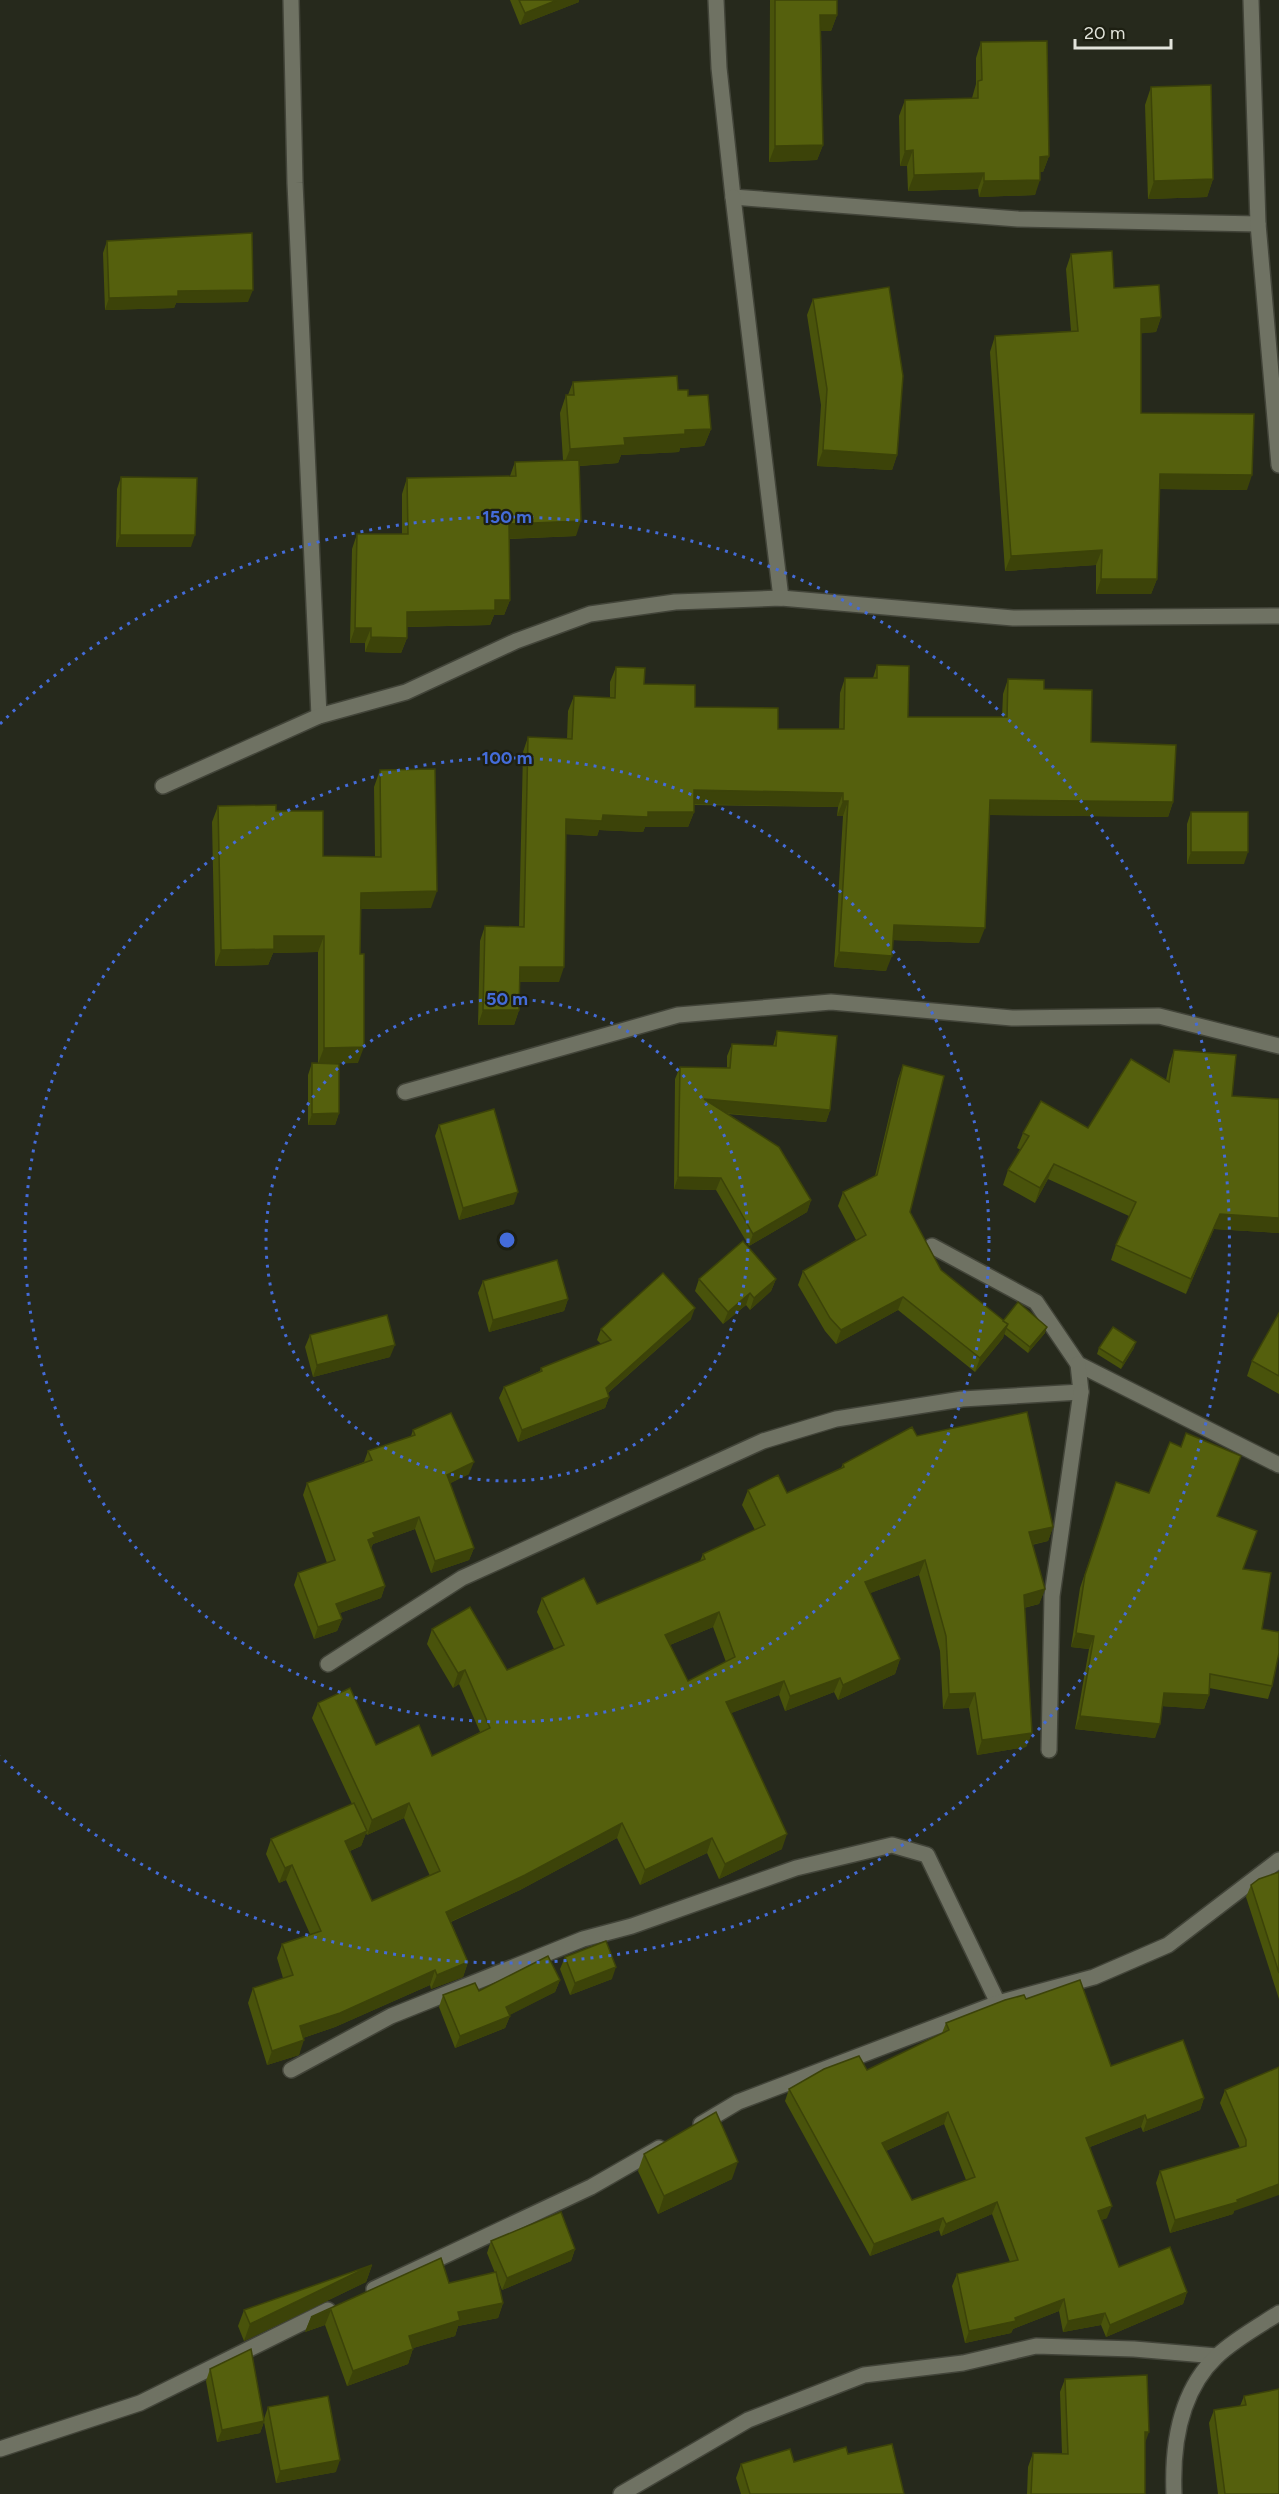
<svg xmlns="http://www.w3.org/2000/svg" width="1279" height="2494" viewBox="0 0 1279 2494" font-family="Figtree,sans-serif">
<style>
.lines{fill:none;stroke-linecap:round;stroke-linejoin:round}
.minor-casing{stroke:#424439;stroke-width:18}
.minor{stroke:#6f7263;stroke-width:15}
.wall{fill:#49530b;fill-rule:evenodd}
.shaded-wall{fill:#3c4309}
.building{fill:#55600d;stroke:#3c4309;stroke-width:1.5;fill-rule:evenodd}
.ring{fill:none;stroke:#446cd9;stroke-width:3;stroke-dasharray:3 6}
.centre{fill:#446cd9;stroke:#1d1f12;stroke-width:3}
.ring-label{font-size:18px;text-anchor:middle;font-weight:bold;fill:#446cd9;stroke:#1d1f12;stroke-width:4.5;stroke-linejoin:round;paint-order:stroke}
</style>
<rect width="100%" height="100%" fill="#26291c"/>
<g class="lines">
<defs>
<g id="minor">
<path d="M291,0L295,183L319,716"/>
<path d="M716,0L719,68L733,197L1018,219L1258,224"/>
<path d="M1251,0L1258,224L1279,465"/>
<path d="M733,197L781,598"/>
<path d="M163,786L319,716L406,692L516,641L590,614L675,602L781,598L1013,618L1279,616"/>
<path d="M405,1092L678,1015L831,1002L1012,1018L1159,1016L1279,1046"/>
<path d="M932,1246L1036,1302L1078,1364L1279,1465"/>
<path d="M328,1664L462,1578L763,1441L836,1419L962,1399L1081,1392L1078,1364"/>
<path d="M1049,1750L1052,1596L1081,1392"/>
<path d="M291,2070L391,2016L583,1939L632,1926L796,1868L892,1845L927,1855L998,2003"/>
<path d="M701,2124L738,2102L998,2003L1094,1977L1168,1945L1279,1860"/>
<path d="M374,2289L591,2187L659,2148"/>
<path d="M0,2449L140,2403L328,2310"/>
<path d="M621,2494L748,2420L864,2375L963,2363L1036,2346L1134,2349L1217,2356"/>
<path d="M1174,2494C1172,2446 1180,2391 1217,2356C1235,2339 1259,2326 1279,2313"/>
</g>
</defs>
<use href="#minor" class="minor-casing"/>
<use href="#minor" class="minor"/>
</g>
<g class="wall">
<path d="M510,0H579V2L520,25Z"/>
<path d="M770,0H837V15L831,31H821L823,145L817,160L769,162Z"/>
<path d="M981,42L1049,156L1043,172H1040L1035,195L979,197L978,189L908,191L907,166H900L899,116L905,100L972,98L976,84V58Z"/>
<path d="M1151,87L1213,179L1207,197L1148,199L1145,105Z"/>
<path d="M107,241L248,302L176,303L174,308L105,310L103,253Z"/>
<path d="M1071,254L1114,288L1161,317L1156,332L1141,333V413L1247,490L1160,489L1157,579L1151,594H1096V565L1005,571L990,352L995,336L1071,331L1066,269Z"/>
<path d="M813,299L897,455L892,470L817,466L821,405L807,315Z"/>
<path d="M573,382L678,390L688,396L711,429L704,446L680,448L679,452L621,455L618,463L580,466L576,536L509,539L510,600L504,615H494L490,625L407,627V638L401,653L365,652V643H350L352,549L357,534H402V494L407,478L510,476L515,462L563,460L560,413L566,395H568Z"/>
<path d="M121,477L191,547H116L117,489Z"/>
<path d="M877,665L908,717H1002L1003,694L1008,679L1044,689L1091,742L1173,802L1168,817L989,815L979,943L893,940L886,971L834,967L843,816H837L838,807L694,805V812L688,827H645L643,832L599,830L597,836L566,834L559,982H520L519,1010L514,1025H478L480,941L485,926L519,927L523,752L528,737L567,739L568,711L574,696L610,698V682L616,667L644,684L695,707L778,729H839L840,693L845,678H873Z"/>
<path d="M380,770L431,908L360,909L358,1063H335L339,1113L335,1125H308V1075L312,1063H318V952L273,953L268,965L215,966L212,822L218,806L276,811L323,856L375,857L374,787Z"/>
<path d="M1191,812L1244,864H1187V824Z"/>
<path d="M777,1031L830,1110L826,1122L727,1114L811,1200L807,1212L749,1246L716,1190L674,1189L675,1079L680,1067L727,1068V1056L732,1044L773,1046Z"/>
<path d="M1174,1050L1232,1096L1279,1099V1233L1214,1229L1186,1294L1111,1260L1116,1245L1129,1216L1048,1179L1035,1203L1003,1185L1008,1170L1021,1150L1017,1148L1023,1133L1088,1128L1166,1080L1169,1065Z"/>
<path d="M903,1065L910,1212L941,1270L1003,1321L1045,1333L1028,1353L1004,1334L1003,1338L975,1372L898,1310L836,1344L825,1331L798,1285L803,1271L856,1240L838,1206L843,1192L875,1176L898,1079Z"/>
<path d="M439,1125L514,1204L459,1220L435,1136Z"/>
<path d="M699,1279H776L771,1291L750,1310L746,1305L723,1324L695,1291Z"/>
<path d="M483,1281L568,1299L564,1311L489,1332L478,1293Z"/>
<path d="M1279,1313V1394L1247,1376L1252,1361Z"/>
<path d="M691,1319L608,1393L609,1397L605,1408L518,1442L499,1398L504,1387L540,1371L541,1368L601,1344L597,1340L601,1329Z"/>
<path d="M310,1335L390,1357L313,1377L305,1347Z"/>
<path d="M1099,1348H1134L1121,1369L1097,1354Z"/>
<path d="M413,1430L469,1474L450,1483L474,1548L469,1560L431,1573L415,1529L373,1544L371,1548L385,1586L381,1598L340,1613L342,1619L337,1631L314,1639L294,1585L298,1573L327,1563L303,1495L307,1483L364,1462L368,1451L411,1436Z"/>
<path d="M917,1436L1053,1527L1048,1541L1032,1545L1045,1589L1039,1604L1024,1608L1032,1733L1026,1747L977,1755L969,1708L943,1709L940,1651L919,1575L870,1593L900,1659L895,1674L838,1700L834,1692L785,1711L779,1695L731,1713L782,1849L719,1879L707,1853L640,1885L617,1838L520,1890L451,1922L468,1962L463,1977L431,1989L430,1985L335,2027L303,2038L299,2055L267,2065L248,2003L253,1988L283,1978L277,1958L282,1944L310,1934L286,1880L279,1883L266,1854L271,1839L352,1804L312,1718L318,1703L376,1745L432,1756L480,1732L459,1684L453,1688L427,1644L432,1629L507,1670L554,1649L537,1612L542,1598L597,1604L700,1561L703,1554L755,1530L742,1505L748,1490L787,1493L841,1468L843,1464ZM713,1627L726,1662L688,1681L670,1645ZM404,1818L430,1876L372,1901L350,1851L361,1846L366,1833L367,1835Z"/>
<path d="M1111,1496L1218,1516L1243,1569L1262,1629L1272,1686L1268,1699L1209,1688V1695L1204,1709L1162,1706L1155,1738L1075,1729L1089,1649L1071,1647L1080,1588Z"/>
<path d="M1279,1872V1999L1246,1897L1251,1885Z"/>
<path d="M565,1957L612,1979L570,1995L560,1969Z"/>
<path d="M560,1980L555,1992L509,2015L510,2016L505,2028L455,2048L439,2007L443,1995Z"/>
<path d="M1026,1999L1111,2066L1204,2098L1200,2110L1143,2132L1141,2127L1090,2147L1107,2218L1101,2220L1119,2267L1187,2292L1183,2304L1106,2337L1101,2325L1063,2332L1059,2311L1013,2329L1011,2333L965,2343L952,2286L957,2274L1010,2262L992,2214L941,2236L939,2230L870,2256L785,2101L789,2089L867,2070L942,2033L946,2023ZM944,2124L966,2180L912,2200L886,2151Z"/>
<path d="M1279,2067L1233,2214L1170,2233L1156,2183L1160,2171L1240,2148L1220,2103L1225,2090Z"/>
<path d="M644,2154L732,2179L658,2214L638,2171Z"/>
<path d="M491,2241L575,2249L571,2261L502,2290L497,2277L503,2303L498,2318L458,2326L455,2336L413,2348L408,2364L347,2386L325,2325L305,2332L311,2317L441,2258L449,2283L495,2273L487,2253Z"/>
<path d="M372,2265L366,2282L244,2341L238,2326L244,2310Z"/>
<path d="M210,2369L264,2419L268,2407L336,2472L276,2483L264,2422L260,2433L217,2442L206,2381Z"/>
<path d="M1065,2379L1145,2444V2494H1027L1028,2467L1033,2453L1062,2454L1060,2392Z"/>
<path d="M1244,2396L1279,2494H1218L1209,2423L1214,2410L1240,2406Z"/>
<path d="M848,2454L904,2494H741L736,2478L741,2464L794,2462Z"/>
</g>
<g class="shaded-wall">
<path d="M557,0H579V2L520,25L525,13Z"/>
<path d="M820,15H837L831,31H814Z"/>
<path d="M823,145L817,160L769,162L775,146Z"/>
<path d="M913,150L907,166H900L905,151Z"/>
<path d="M1049,156L1043,172H1034L1040,157Z"/>
<path d="M984,173L978,189L908,191L914,175Z"/>
<path d="M1213,179L1207,197L1148,199L1154,181Z"/>
<path d="M1040,180L1035,195L979,197L984,181Z"/>
<path d="M253,290L248,302L176,303L174,308L105,310L109,298L178,291Z"/>
<path d="M1161,317L1156,332L1135,334L1141,319Z"/>
<path d="M711,429L704,446L680,448L679,452L621,455L618,463L563,467L570,449L624,438L685,430Z"/>
<path d="M823,450L897,455L892,470L817,466Z"/>
<path d="M1160,474L1252,475L1247,490L1155,489Z"/>
<path d="M581,521L576,536L503,539L509,524Z"/>
<path d="M120,535H195L191,547H116Z"/>
<path d="M1102,550L1096,565L1005,571L1011,556Z"/>
<path d="M1101,579H1157L1151,594H1096Z"/>
<path d="M495,600H510L504,615H494L490,625L402,627L407,612Z"/>
<path d="M355,628H371L365,643H350Z"/>
<path d="M371,637L407,638L401,653L365,652Z"/>
<path d="M694,790L843,793L838,807L688,804Z"/>
<path d="M990,800L1173,802L1168,817L985,815Z"/>
<path d="M843,801H848L843,816H837Z"/>
<path d="M648,812H694L688,827H645L643,832L599,830L597,836L561,834L566,819Z"/>
<path d="M1191,852H1248L1244,864H1187Z"/>
<path d="M437,891L431,908L355,909L361,893Z"/>
<path d="M894,925L985,928L979,943L889,940Z"/>
<path d="M274,936H324L318,952L273,953L268,965L215,966L221,950Z"/>
<path d="M839,952L892,956L886,971L834,967Z"/>
<path d="M520,967H564L559,982H515Z"/>
<path d="M483,1010H519L514,1025H478Z"/>
<path d="M364,1047L358,1063L318,1064L324,1048Z"/>
<path d="M704,1099L830,1110L826,1122L700,1111Z"/>
<path d="M339,1113L335,1125H308L312,1114Z"/>
<path d="M1054,1164L1048,1179L1035,1203L1040,1188Z"/>
<path d="M678,1177L721,1178L716,1190L674,1189Z"/>
<path d="M518,1192L514,1204L459,1220L463,1208Z"/>
<path d="M811,1200L807,1212L749,1246L753,1234Z"/>
<path d="M1220,1214L1279,1218V1233L1214,1229L1186,1294L1191,1279Z"/>
<path d="M776,1279L771,1291L750,1310L754,1298Z"/>
<path d="M750,1293L746,1305L723,1324L728,1312Z"/>
<path d="M903,1297L898,1310L836,1344L841,1330Z"/>
<path d="M568,1299L564,1311L489,1332L493,1320Z"/>
<path d="M695,1308L691,1319L601,1399L606,1388Z"/>
<path d="M1008,1324L1003,1338L975,1372L980,1358Z"/>
<path d="M1047,1327L1045,1333L1028,1353L1030,1347Z"/>
<path d="M1136,1342L1134,1348L1121,1369L1123,1363Z"/>
<path d="M395,1345L390,1357L313,1377L317,1365Z"/>
<path d="M609,1397L605,1408L518,1442L522,1430Z"/>
<path d="M474,1462L469,1474L443,1487L447,1475Z"/>
<path d="M419,1517L415,1529L373,1544L370,1549L368,1540L373,1533Z"/>
<path d="M1053,1527L1048,1541L1024,1546L1029,1532Z"/>
<path d="M474,1548L469,1560L431,1573L435,1561Z"/>
<path d="M925,1560L919,1575L860,1597L865,1582Z"/>
<path d="M385,1586L381,1598L332,1616L336,1604Z"/>
<path d="M1045,1589L1039,1604L1018,1609L1024,1595Z"/>
<path d="M719,1612L713,1627L660,1649L665,1635Z"/>
<path d="M342,1619L337,1631L314,1639L318,1627Z"/>
<path d="M1076,1633L1094,1636L1089,1649L1071,1647Z"/>
<path d="M900,1659L895,1674L838,1700L843,1685Z"/>
<path d="M465,1670L459,1684L453,1688L458,1673Z"/>
<path d="M840,1678L834,1692L785,1711L790,1696Z"/>
<path d="M784,1681L779,1695L721,1717L726,1702Z"/>
<path d="M975,1693L969,1708L943,1709L949,1694Z"/>
<path d="M1164,1693L1209,1695L1204,1709L1160,1706Z"/>
<path d="M1080,1716L1160,1724L1155,1738L1075,1729Z"/>
<path d="M1032,1733L1026,1747L977,1755L982,1740Z"/>
<path d="M409,1803L404,1818L367,1835L372,1820Z"/>
<path d="M622,1823L617,1838L520,1890L441,1926L446,1912Z"/>
<path d="M367,1831L361,1846L340,1855L345,1841Z"/>
<path d="M787,1834L782,1849L719,1879L725,1864Z"/>
<path d="M712,1838L707,1853L640,1885L645,1870Z"/>
<path d="M292,1865L286,1880L279,1883L285,1868Z"/>
<path d="M468,1962L463,1977L431,1989L437,1975Z"/>
<path d="M616,1967L612,1979L570,1995L575,1983Z"/>
<path d="M435,1970L430,1985L335,2027L294,2041L300,2026Z"/>
<path d="M560,1980L555,1992L502,2019L506,2007Z"/>
<path d="M510,2016L505,2028L455,2048L460,2036Z"/>
<path d="M304,2040L299,2055L267,2065L272,2051Z"/>
<path d="M1204,2098L1200,2110L1143,2132L1147,2120Z"/>
<path d="M948,2112L944,2124L877,2155L882,2143Z"/>
<path d="M1145,2115L1141,2127L1082,2150L1086,2138Z"/>
<path d="M738,2162L732,2179L658,2214L664,2196Z"/>
<path d="M1279,2184V2195L1234,2211L1233,2214L1170,2233L1175,2220Z"/>
<path d="M997,2202L992,2214L941,2236L946,2224Z"/>
<path d="M1112,2206L1107,2218L1094,2223L1098,2211Z"/>
<path d="M943,2218L939,2230L870,2256L874,2244Z"/>
<path d="M575,2249L571,2261L502,2290L507,2278Z"/>
<path d="M372,2265L366,2282L244,2341L250,2324Z"/>
<path d="M1187,2292L1183,2304L1106,2337L1110,2325Z"/>
<path d="M1064,2299L1059,2311L1013,2329L1011,2333L965,2343L969,2331L1015,2318Z"/>
<path d="M503,2303L498,2318L458,2326L455,2336L403,2351L409,2336L458,2312Z"/>
<path d="M331,2310L325,2325L305,2332L311,2317Z"/>
<path d="M1105,2313L1101,2325L1063,2332L1068,2321Z"/>
<path d="M413,2349L408,2364L347,2386L353,2371Z"/>
<path d="M264,2421L260,2433L217,2442L222,2430Z"/>
<path d="M1145,2432H1149L1144,2446Z"/>
<path d="M340,2460L336,2472L276,2483L280,2471Z"/>
</g>
<g class="building">
<path d="M519,0H557L525,13Z"/>
<path d="M775,0H837V15H820L823,145L775,146Z"/>
<path d="M1047,41L1049,156L1040,157V180L984,181V173L914,175L913,150L905,151V100L978,98V81L982,80L981,42Z"/>
<path d="M1211,85L1213,179L1154,181L1151,87Z"/>
<path d="M252,233L253,290L178,291V296L109,298L107,241Z"/>
<path d="M1112,251L1114,288L1159,285L1161,317L1141,319V413L1254,414L1252,475L1160,474L1157,579H1101L1102,550L1011,556L995,336L1078,331L1071,254Z"/>
<path d="M889,287L903,376L897,455L823,450L827,389L813,299Z"/>
<path d="M677,376L678,390H688V396L708,395L711,429L685,430V434L624,438L625,445L570,449L566,395H574L573,382Z"/>
<path d="M579,460L581,521L509,524L510,600H495V610L407,612V638L371,637V628H355L357,534H408L407,478L516,476L515,462Z"/>
<path d="M121,477L197,478L195,535H120Z"/>
<path d="M877,665L909,666L908,717H1007L1008,679L1044,680V689L1092,690L1091,742L1176,745L1173,802L990,800L985,928L894,925L892,956L839,952L848,801H843V793L694,790V812H648V817L603,815L602,821L566,819L564,967H520L519,1010H483L485,926L524,927L528,737L572,739L574,696L615,698L616,667L645,668L644,684L695,685V707L778,708V729H844L845,678H877Z"/>
<path d="M435,769L437,891L361,893L360,954H364V1047L324,1048V936H274V949L221,950L218,806L276,805V811H323V856L381,857L380,770Z"/>
<rect x="1191" y="812" width="57" height="40"/>
<path d="M777,1031L837,1036L830,1110L704,1099L779,1147L811,1200L753,1234L721,1178L678,1177L680,1067L730,1068L732,1044L776,1046Z"/>
<path d="M1174,1050L1236,1055L1232,1096L1279,1099V1218L1220,1214L1191,1279L1116,1245L1136,1202L1054,1164L1040,1188L1008,1170L1029,1136L1023,1133L1041,1101L1088,1128L1131,1059L1169,1082Z"/>
<path d="M312,1063L339,1064V1113L312,1114Z"/>
<path d="M903,1065L944,1076L910,1212L941,1270L1008,1324L980,1358L903,1297L841,1330L830,1318L803,1271L866,1235L843,1192L877,1175Z"/>
<path d="M494,1109L518,1192L463,1208L439,1125Z"/>
<path d="M743,1241L776,1279L754,1298L750,1293L728,1312L699,1279Z"/>
<path d="M557,1260L568,1299L493,1320L483,1281Z"/>
<path d="M663,1273L695,1308L606,1388L609,1397L522,1430L504,1387L542,1371L541,1368L611,1340L601,1329Z"/>
<path d="M1018,1302L1047,1327L1030,1347L1006,1328L1008,1324L1003,1321Z"/>
<path d="M1279,1313V1376L1252,1361Z"/>
<path d="M387,1315L395,1345L317,1365L310,1335Z"/>
<path d="M1113,1327L1136,1342L1123,1363L1099,1348Z"/>
<path d="M1027,1412L1053,1527L1029,1532L1045,1589L1024,1595L1032,1733L982,1740L975,1693L949,1694L946,1636L925,1560L865,1582L900,1659L843,1685L840,1678L790,1696L784,1681L726,1702L787,1834L725,1864L712,1838L645,1870L622,1823L525,1875L446,1912L468,1962L437,1975L435,1970L340,2013L300,2026L304,2040L272,2051L253,1988L293,1975L282,1944L321,1931L292,1865L285,1868L271,1839L354,1803L367,1831L345,1841L372,1901L440,1871L409,1803L372,1820L318,1703L350,1688L376,1745L419,1725L432,1756L490,1728L465,1670L458,1673L432,1629L470,1607L507,1670L564,1645L542,1598L584,1578L597,1604L705,1559L703,1554L765,1525L748,1490L778,1475L787,1493L844,1467L843,1464L912,1427L917,1436ZM719,1612L735,1657L688,1681L665,1635Z"/>
<path d="M451,1413L474,1462L447,1475L474,1548L435,1561L419,1517L373,1533L375,1537L368,1540L385,1586L336,1604L342,1619L318,1627L298,1573L335,1560L307,1483L372,1460L368,1451L415,1435L413,1430Z"/>
<path d="M1186,1433L1241,1456L1217,1516L1257,1531L1243,1569L1271,1573L1262,1629L1279,1632V1653L1272,1686L1210,1674L1209,1695L1164,1693L1160,1724L1080,1716L1094,1636L1076,1633L1085,1575L1116,1482L1149,1493L1170,1442L1181,1447Z"/>
<path d="M1279,1872V1973L1251,1885L1259,1879Z"/>
<path d="M606,1941L616,1967L575,1983L565,1957Z"/>
<path d="M548,1956L560,1980L506,2007L510,2016L460,2036L443,1995L475,1983L479,1991Z"/>
<path d="M1080,1980L1111,2066L1183,2040L1204,2098L1147,2120L1145,2115L1086,2138L1112,2206L1098,2211L1119,2267L1170,2247L1187,2292L1110,2325L1105,2313L1068,2321L1064,2299L1015,2318L1016,2321L969,2331L957,2274L1018,2260L997,2202L946,2224L943,2218L874,2244L789,2089L824,2069L859,2056L867,2070L949,2030L946,2023L1005,2000L1024,1995L1026,1999ZM948,2112L975,2177L912,2200L882,2143Z"/>
<path d="M1279,2067V2184L1237,2200L1238,2202L1175,2220L1160,2171L1246,2146V2140L1225,2090Z"/>
<path d="M716,2112L738,2162L664,2196L644,2154Z"/>
<path d="M561,2212L575,2249L507,2278L491,2241Z"/>
<path d="M441,2258L449,2283L496,2272L503,2303L458,2312L460,2320L409,2336L413,2349L353,2371L331,2310L311,2317Z"/>
<path d="M372,2265L250,2324L244,2310Z"/>
<path d="M251,2349L264,2421L222,2430L210,2369Z"/>
<path d="M1147,2375L1149,2432H1145V2494H1031L1033,2453L1068,2454L1065,2379Z"/>
<path d="M1279,2389V2494H1225L1214,2410L1246,2405L1244,2396Z"/>
<path d="M328,2396L340,2460L280,2471L268,2407Z"/>
<path d="M892,2444L904,2494H750L741,2464L790,2449L794,2462L846,2447L848,2454Z"/>
</g>
<g class="ring">
<circle cx="507" cy="1240" r="241"/>
<circle cx="507" cy="1240" r="482"/>
<path d="M0 724A723 723 0 1 1 0 1756"/>
</g>
<circle cx="507" cy="1240" r="9" class="centre"/>
<g class="ring-label">
<text x="507" y="523">150 m</text>
<text x="507" y="764">100 m</text>
<text x="507" y="1005">50 m</text>
</g>
<path d="M1075 39v9h96v-9" fill="none" stroke="#e2e4db" stroke-width="3"/>
<text x="1084" y="39" font-size="18" fill="#e2e4db" stroke="#1d1f12" stroke-width="4.5" paint-order="stroke">20 m</text>
</svg>
